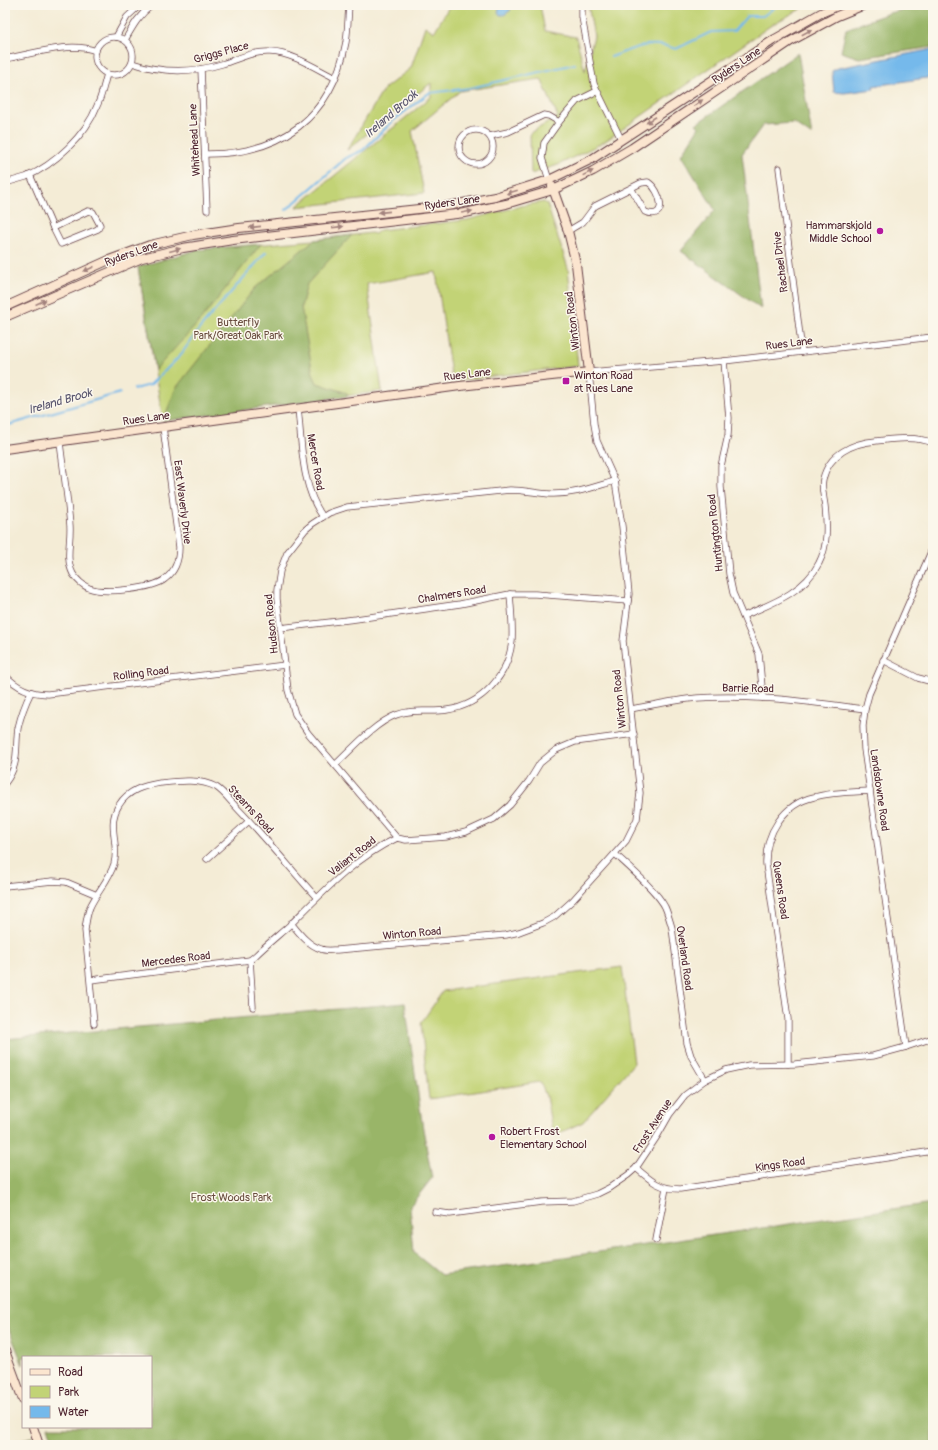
<svg xmlns="http://www.w3.org/2000/svg" width="938" height="1450" viewBox="0 0 938 1450" font-family="Pangolin,sans-serif">
<style>
.green{fill:#c2d376;stroke:#867950}
.forest{fill:#99b567;stroke:#726a49}
.water{fill:#75b9eb;stroke:#606c8b}
.lines{fill:none;stroke-linecap:round;stroke-linejoin:round}
.stream{stroke:#75b9eb;stroke-width:2}
.street-casing{stroke:#643e45;stroke-width:7}
.secondary-casing{stroke:#643e45;stroke-width:10}
.street{stroke:#fff;stroke-width:5.5}
.secondary{stroke:#fbe5cf;stroke-width:8}
.oneway{fill:#a2827d}
.poi-dot{fill:#b5179e;stroke:#fbf7ec;stroke-width:1.5}
.labels{text-anchor:middle;stroke-width:3;stroke-linejoin:round;paint-order:stroke}
.street-label{font-size:11px;fill:#4a1f2b;stroke:#fbf7ec}
.poi-label{font-size:11px;fill:#4a1f2b;stroke:#fbf7ec;text-anchor:start}
.park-label{font-size:11px;fill:#684c3e;stroke:#fbf7ec}
.water-label{font-size:12px;font-style:italic;fill:#59556e;stroke:#fbf7ec}
</style>
<rect width="100%" height="100%" fill="#fbf7ec"/>
<filter id="ink" filterUnits="userSpaceOnUse"><feTurbulence type="fractalNoise" baseFrequency=".025" numOctaves="2"/><feDisplacementMap in="SourceGraphic" scale="8" xChannelSelector="R" yChannelSelector="G"/><feConvolveMatrix kernelMatrix="1 2 1 2 8 2 1 2 1" color-interpolation-filters="sRGB"/></filter>
<filter id="wash" filterUnits="userSpaceOnUse"><feTurbulence type="fractalNoise" baseFrequency=".012" numOctaves="4" result="noise"/><feDisplacementMap in="SourceGraphic" scale="16" xChannelSelector="R" yChannelSelector="G"/><feGaussianBlur stdDeviation="0.9" result="paint"/><feColorMatrix in="noise" values="0 0 0 0 0 0 0 0 0 0 0 0 0 0 0 0 0 1.4 0 .05"/><feComposite in="paint" operator="in"/></filter>
<g filter="url(#wash)">
<rect width="100%" height="100%" fill="#f4ecd6"/>
<g class="green">
<path d="M450,5H540L545,31L576,37L585,71L594,36L588,5H808L773,24L604,142L558,165L531,174L530,133L558,117L541,79L460,91L412,131L424,193L296,207L431,97V83L347,150L384,89L411,68L425,26L434,32Z"/>
<path d="M544,202L547,204L568,268L578,366L452,381L436,272L367,284L382,391L163,421L138,267L197,250L314,240L371,233L375,234L380,230L467,220L525,205Z"/>
<path d="M622,967L634,1063L583,1122L553,1136L546,1096L540,1082L429,1099L421,1023L443,991Z"/>
</g>
<g class="forest">
<path d="M924,5H933V47L859,58L841,52L846,29L889,13Z"/>
<path d="M798,53L812,136L794,123L763,125L742,154L761,309L681,251L715,210L681,155L699,127L696,124Z"/>
<path d="M352,235L307,284L301,307L313,374L317,383L347,393L348,396L163,421L176,388L255,288L314,240Z"/>
<path d="M261,244L199,322L155,370L138,267L197,250Z"/>
<path d="M405,1003L423,1129L432,1178L410,1206L414,1253L441,1275L933,1203V1445H55L48,1427H151V1357H23V1365L5,1320V1039Z"/>
<path d="M33,1437L37,1445H5V1443Z"/>
</g>
<g class="water">
<path d="M496,5H507L511,10L504,15H500L498,12L499,9Z"/>
<path d="M933,49V77L873,86L874,89L844,93L834,92L832,71L838,68Z"/>
</g>
<g class="lines">
<g class="stream">
<path d="M611,57C636,48 649,39 676,49L711,32L734,31L747,16H763L778,5"/>
<path d="M286,210L346,158L363,150L394,120L429,93L470,88L575,64"/>
<path d="M134,389L150,385L179,357L200,328L266,252"/>
<path d="M5,426L120,393"/>
</g>
</g>
</g>
<g filter="url(#ink)">
<g class="lines">
<defs>
<g id="street">
<path d="M582,5V17L594,84L621,139"/>
<path d="M116,37L127,17L140,5"/>
<circle cx="114" cy="56" r="19"/>
<path d="M125,40C133,26 139,15 152,5"/>
<path d="M5,59C32,54 70,41 96,51"/>
<path d="M132,63C162,73 192,73 222,64C239,59 252,51 270,52C293,53 315,68 335,78"/>
<path d="M201,69L207,210"/>
<circle cx="476" cy="147" r="17"/>
<path d="M490,136L508,132L544,115L549,116L559,122"/>
<path d="M205,154C280,155 332,118 346,42C348,29 348,17 349,5"/>
<path d="M779,168L802,352"/>
<path d="M30,175L53,228"/>
<path d="M549,180L542,158L544,143L559,122L577,101L597,91"/>
<path d="M5,183C12,181 19,179 26,177C54,165 86,135 97,106C102,96 104,84 107,74"/>
<path d="M88,211L93,212L100,225L98,229L61,244L53,228Z"/>
<path d="M568,231L583,222L595,206L641,183L648,182C661,190 669,221 645,212L631,188"/>
<path d="M724,361L729,418L728,435L721,466V487L729,574L733,593L759,654L763,698"/>
<path d="M298,408C302,445 301,486 323,517"/>
<path d="M60,442C63,470 68,498 70,526C71,542 65,559 73,574C77,580 82,585 89,588C104,594 153,589 165,579C176,571 179,559 179,547L163,427"/>
<path d="M743,616C771,604 805,592 819,563C828,546 827,525 825,506C824,498 821,488 823,479C829,454 852,443 876,441C895,439 915,436 933,443"/>
<path d="M280,628L356,619L460,604L510,594H535L628,601"/>
<path d="M883,660L918,678L933,682"/>
<path d="M5,675C17,688 31,694 48,694L285,665"/>
<path d="M631,709C653,705 675,700 697,698C753,694 809,702 865,709"/>
<path d="M335,765C352,749 375,723 396,715C413,708 430,713 447,710C482,705 509,675 512,640C513,625 511,609 510,594"/>
<path d="M5,783C20,764 15,749 18,728C21,715 25,704 31,692"/>
<path d="M397,838L308,733L295,714L288,690L277,599V590L280,571L287,553L305,530L312,524L329,513L347,507L510,490C524,490 536,493 550,494C573,495 594,487 615,481"/>
<path d="M615,854C629,867 657,891 665,907C668,914 670,921 672,928L687,1043L691,1056L705,1080"/>
<path d="M207,859L249,821"/>
<path d="M5,886L53,881L66,882L97,895"/>
<path d="M291,923C299,933 308,945 321,949C325,951 332,950 337,950L506,935L519,932L543,923L554,917L573,900L626,841L637,819L640,793L623,641L629,594L622,526L615,481L597,441L594,424L589,372L724,361L933,337"/>
<path d="M250,960L253,1007"/>
<path d="M91,980L250,960L255,956C267,944 280,934 292,923C323,892 356,857 397,838L406,840L446,837L466,832L494,819L510,805L529,781L540,763L556,750L575,742L634,734"/>
<path d="M94,1024L85,930C86,922 87,914 90,907C97,892 109,880 114,864C120,844 106,825 119,805C128,790 143,786 160,783C178,781 199,778 216,787C224,792 231,802 238,809C265,837 290,868 316,897"/>
<path d="M906,1047L864,749L863,726L865,709L869,694L933,547"/>
<path d="M788,1064V1019L766,864C765,834 783,804 814,797C832,792 851,792 870,791"/>
<path d="M636,1168C651,1181 660,1189 680,1189L933,1151"/>
<path d="M435,1212L450,1214L542,1202L573,1201L597,1194L609,1188L628,1175L636,1168L658,1135L670,1114L685,1095L705,1080L726,1070L749,1065L795,1064L873,1056L906,1047L933,1038"/>
<path d="M656,1240L666,1188"/>
</g>
<g id="secondary">
<path d="M5,307L109,260L150,245L193,235L239,228L447,206L495,197L549,180L592,159L775,39L821,13L840,5"/>
<path d="M5,317L142,258L183,248L233,240L465,213L506,204L553,190L593,171L632,148L791,41L837,16L864,5"/>
<path d="M5,449L460,386L589,372L576,264L568,231L552,186"/>
<path d="M5,1351L23,1400"/>
<path d="M33,1427L39,1445"/>
</g>
</defs>
<use href="#street" class="street-casing"/>
<use href="#secondary" class="secondary-casing"/>
<use href="#street" class="street"/>
<use href="#secondary" class="secondary"/>
</g>
<defs><path id="oneway-solid" d="M-6-.8H1V-3.2L6.5 0L1 3.2V.8H-6Z"/></defs>
<g class="oneway">
<use href="#oneway-solid" transform="translate(807 32) rotate(-28)"/>
<use href="#oneway-solid" transform="translate(698 103) rotate(-34)"/>
<use href="#oneway-solid" transform="translate(651 120) rotate(147)"/>
<use href="#oneway-solid" transform="translate(588 173) rotate(-26)"/>
<use href="#oneway-solid" transform="translate(512 192) rotate(163)"/>
<use href="#oneway-solid" transform="translate(384 212) rotate(174)"/>
<use href="#oneway-solid" transform="translate(467 212) rotate(-10)"/>
<use href="#oneway-solid" transform="translate(255 227) rotate(174)"/>
<use href="#oneway-solid" transform="translate(338 227) rotate(-7)"/>
<use href="#oneway-solid" transform="translate(175 250) rotate(-15)"/>
<use href="#oneway-solid" transform="translate(89 269) rotate(156)"/>
<use href="#oneway-solid" transform="translate(41 302) rotate(-24)"/>
</g>
</g>
<g class="poi-dot">
<circle cx="880" cy="231" r="4"/>
<rect x="562" y="377" width="8" height="8" rx="2"/>
<circle cx="492" cy="1137" r="4"/>
</g>
<g class="labels">
<g class="street-label">
<text transform="translate(221 52) rotate(-15)" y="4">Griggs Place</text>
<text transform="translate(736 65) rotate(-34)" y="4">Ryders Lane</text>
<text transform="translate(194 140) rotate(-93)" y="4">Whitehead Lane</text>
<text transform="translate(452 202) rotate(-8)" y="4">Ryders Lane</text>
<text transform="translate(131 253) rotate(-20)" y="4">Ryders Lane</text>
<text transform="translate(780 262) rotate(-97)" y="4">Rachael Drive</text>
<text transform="translate(572 321) rotate(-97)" y="4">Winton Road</text>
<text transform="translate(789 343) rotate(-7)" y="4">Rues Lane</text>
<text transform="translate(467 374) rotate(-7)" y="4">Rues Lane</text>
<text transform="translate(146 418) rotate(-8)" y="4">Rues Lane</text>
<text transform="translate(316 462) rotate(80)" y="4">Mercer Road</text>
<text transform="translate(183 502) rotate(83)" y="4">East Waverly Drive</text>
<text transform="translate(715 533) rotate(-96)" y="4">Huntington Road</text>
<text transform="translate(452 594) rotate(-9)" y="4">Chalmers Road</text>
<text transform="translate(271 624) rotate(-96)" y="4">Hudson Road</text>
<text transform="translate(141 673) rotate(-7)" y="4">Rolling Road</text>
<text transform="translate(748 688) rotate(1)" y="4">Barrie Road</text>
<text transform="translate(619 699) rotate(-96)" y="4">Winton Road</text>
<text transform="translate(880 790) rotate(82)" y="4">Landsdowne Road</text>
<text transform="translate(251 809) rotate(47)" y="4">Stearns Road</text>
<text transform="translate(352 856) rotate(-38)" y="4">Valiant Road</text>
<text transform="translate(781 890) rotate(82)" y="4">Queens Road</text>
<text transform="translate(412 933) rotate(-5)" y="4">Winton Road</text>
<text transform="translate(685 958) rotate(82)" y="4">Overland Road</text>
<text transform="translate(176 959) rotate(-7)" y="4">Mercedes Road</text>
<text transform="translate(652 1126) rotate(-57)" y="4">Frost Avenue</text>
<text transform="translate(780 1164) rotate(-8)" y="4">Kings Road</text>
</g>
<g class="poi-label">
<text x="872" y="229" text-anchor="end">Hammarskjold<tspan x="872" dy="13">Middle School</tspan></text>
<text x="574" y="379">Winton Road<tspan x="574" dy="13">at Rues Lane</tspan></text>
<text x="500" y="1135">Robert Frost<tspan x="500" dy="13">Elementary School</tspan></text>
</g>
<g class="park-label">
<text x="238" y="326">Butterfly<tspan x="238" dy="13">Park/Great Oak Park</tspan></text>
<text x="231" y="1201">Frost Woods Park</text>
</g>
<g class="water-label">
<text transform="translate(391 114) rotate(-41)" y="4">Ireland Brook</text>
<text transform="translate(60 401) rotate(-16)" y="4">Ireland Brook</text>
</g>
</g>
<rect width="938" height="1450" fill="none" stroke="#fbf7ec" stroke-width="20"/>
<rect x="22" y="1356" width="130" height="72" fill="#fbf7ec" stroke="#b4a19f"/>
<rect x="30" y="1369" width="20" height="6" fill="#fbe5cf" stroke="#b4a19f"/>
<text x="58" y="1376" font-size="12" fill="#4a1f2b">Road</text>
<rect x="30" y="1386" width="20" height="12" fill="#c2d376" stroke="#b4a19f"/>
<text x="58" y="1396" font-size="12" fill="#4a1f2b">Park</text>
<rect x="30" y="1406" width="20" height="12" fill="#75b9eb" stroke="#b4a19f"/>
<text x="58" y="1416" font-size="12" fill="#4a1f2b">Water</text>
</svg>
